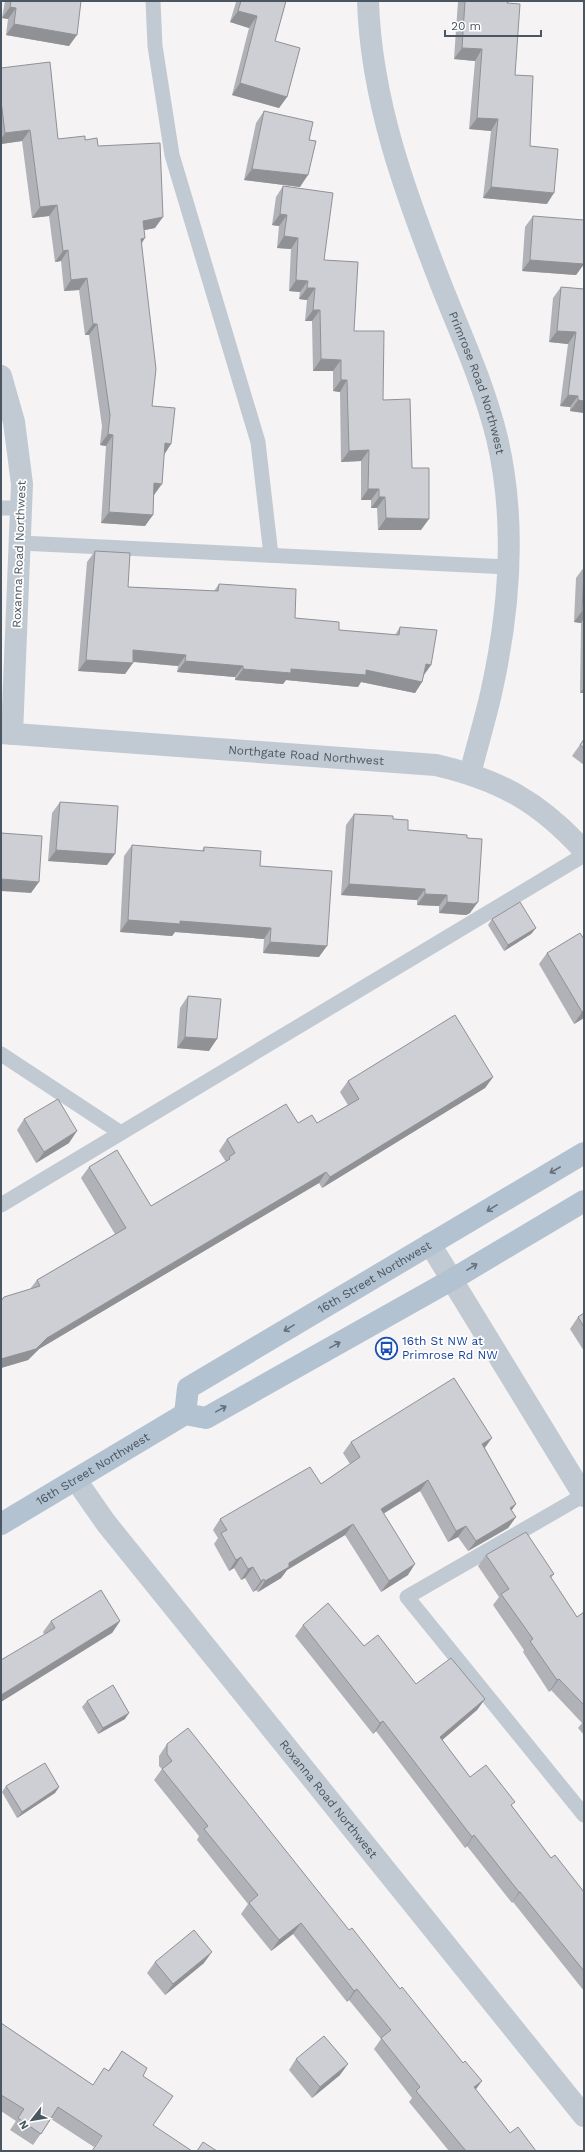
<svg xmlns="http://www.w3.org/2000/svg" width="585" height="2152" viewBox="0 0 585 2152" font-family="'Work Sans',sans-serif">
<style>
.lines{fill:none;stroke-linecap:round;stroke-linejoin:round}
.lane{stroke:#c1cad2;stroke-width:15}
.street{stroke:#c1cad2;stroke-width:22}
.primary{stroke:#b3c2d1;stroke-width:22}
.wall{fill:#b0b2b7}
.shaded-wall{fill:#909195}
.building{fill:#cdcfd5;stroke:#909195}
.oneway{stroke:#64717d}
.labels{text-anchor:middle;stroke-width:3.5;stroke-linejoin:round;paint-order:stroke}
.street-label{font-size:12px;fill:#4a5661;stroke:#fff}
.transit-label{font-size:12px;fill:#164399;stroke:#fff;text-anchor:start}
</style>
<rect width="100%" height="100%" fill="#f5f3f3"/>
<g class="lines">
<g class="lane">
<path d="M153,1L155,46L172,155L258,442L271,555"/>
<path d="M1,508H22"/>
<path d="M21,543L508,567"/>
<path d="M1,1054L121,1133"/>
<path d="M1,1205L584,855"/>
<path d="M584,1495L407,1597L584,1815"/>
</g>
<g class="street">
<path id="s1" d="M368,1C371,101 406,195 442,287C462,337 484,385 497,438C516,519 510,607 492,689C486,717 477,746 470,774"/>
<path d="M1,376L14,422L22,484L12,734"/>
<path id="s2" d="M1,733L436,765C500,780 540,802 584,851"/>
<path d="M430,1244L584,1496"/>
<path id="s3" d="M76,1480L106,1523L584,2116"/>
</g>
<g class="primary">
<path id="s4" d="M185,1414L188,1388L584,1153"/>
<path id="s5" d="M1,1524L185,1414L206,1418L453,1279L584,1201"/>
</g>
</g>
<g class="wall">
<path d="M5,1H81L69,46L6,35L8,19L2,18Z"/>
<path d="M232,1H286L275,41L287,97L279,108L232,95L249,28L230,22L236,2Z"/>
<path d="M458,1H508L515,75L530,146L547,204L483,198L491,131L469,129L475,61L454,59Z"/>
<path d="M1,68L58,139L85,140L98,146L155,228L144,230L142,244L152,406L164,454L154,495L145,526L101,523L106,446L100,445L102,426L89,335H85L79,290L64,291L61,261L55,262L49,216L32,218L22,141L1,144Z"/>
<path d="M264,111L309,140L300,187L244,180L256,123Z"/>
<path d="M283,186L324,260L354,331L412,468L421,530H378L377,508H371V500H361V461L341,462L340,392L333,391V371H313L312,321H305L307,300L299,299L300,292L289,291L291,249L277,248L279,226L272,225L276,197Z"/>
<path d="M533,216L584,264L576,275L522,271L525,227Z"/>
<path d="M561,287L584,289V413L570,411V407L560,406L568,344L549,342L553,298Z"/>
<path d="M95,551L128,587L214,591L219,584L295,618L339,630L395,635L400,627L431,665L424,675L422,682L415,693L361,682L358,687L286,680L283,684L235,680V677L177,672L178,666L133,662L125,674L78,671L87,562Z"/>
<path d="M584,567V693H580L581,623L574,622L576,578Z"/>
<path d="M584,739V765L572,756Z"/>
<path d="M60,802L107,865L48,861L52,813Z"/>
<path d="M354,814L393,819L408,830L467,838L470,913L466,915L439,913V906L417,905V900L341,895L346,825Z"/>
<path d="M132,845L202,851L204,847L260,866L319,957L263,953L264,939L175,932L172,936L120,932L124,856Z"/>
<path d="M492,919L536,928L531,934L504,951L488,925Z"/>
<path d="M584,939V1018L574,1024L539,964L547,953Z"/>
<path d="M188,996L209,1051L177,1048L180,1008Z"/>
<path d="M493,1077L485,1088L322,1188L319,1183L39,1349L28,1360L1,1368V1301L30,1289L37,1280L115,1234L81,1178L89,1167L151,1206L226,1162L219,1151L227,1139L298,1123H317L348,1105L340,1092L348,1081Z"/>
<path d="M24,1119L69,1143L36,1163L17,1130Z"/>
<path d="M584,1313V1351L570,1329L578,1317Z"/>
<path d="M351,1442L485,1448L516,1504L511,1511L516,1517L508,1528L468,1551L458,1537L448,1542L420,1491L383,1514L408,1575L395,1583L381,1592L345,1535L287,1570L281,1578L258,1592L256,1590L253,1592L245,1578L241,1580L234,1568L229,1571L214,1544L218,1538L213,1530L220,1519L321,1484L350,1464L343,1453Z"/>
<path d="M486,1555L554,1574L551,1578L577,1617L584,1612V1735L578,1728L582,1723L551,1690L549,1692L523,1652L524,1650L493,1605L499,1597L478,1566Z"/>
<path d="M51,1621H120L112,1633L44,1634L43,1632Z"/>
<path d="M303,1625L364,1646L416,1684L485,1699L477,1710L442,1740L470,1777L512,1806L551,1858L584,1892V1991L513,1902L512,1903L467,1846L465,1848L376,1731L373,1734L295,1636Z"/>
<path d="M87,1701L125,1719L98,1734L82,1707Z"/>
<path d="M167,1744L476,2090L510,2133L536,2151H449L409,2102L412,2098L374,2049L381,2039L349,2000L347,2002L293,1934L271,1951L241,1914L248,1904L197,1840L199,1836L154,1780L162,1769L159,1766V1756Z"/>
<path d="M6,1786L59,1787L55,1793L17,1818L2,1792Z"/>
<path d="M155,1962L204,1963L165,1995L147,1973Z"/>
<path d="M1,2023L93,2085L108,2071L122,2051L147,2068L94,2147L51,2119L33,2145L10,2130L16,2121L1,2111Z"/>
<path d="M296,2059L340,2075L312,2098L289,2070Z"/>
</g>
<g class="shaded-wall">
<path d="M10,7L16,8L8,19L2,18Z"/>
<path d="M238,11L257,16L249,28L230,22Z"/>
<path d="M14,24L77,35L69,46L6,35Z"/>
<path d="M462,48L482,49L475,61L454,59Z"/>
<path d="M240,83L287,97L279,108L232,95Z"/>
<path d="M477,118L498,119L491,131L469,129Z"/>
<path d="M30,130L22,141L1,144V139L5,133Z"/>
<path d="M252,169L308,175L300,187L244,180Z"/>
<path d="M491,187L554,193L547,204L483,198Z"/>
<path d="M57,205L49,216L32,218L40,207Z"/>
<path d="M280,214L287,215L279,226L272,225Z"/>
<path d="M163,217L155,228L135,232L143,221Z"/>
<path d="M284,236L298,238L291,249L277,248Z"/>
<path d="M145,238L138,249L141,239Z"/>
<path d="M68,250L61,261L55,262L63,251Z"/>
<path d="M530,260L584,264L576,275L522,271Z"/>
<path d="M87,278L79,290L64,291L71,280Z"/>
<path d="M296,280L308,281L300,292L289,291Z"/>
<path d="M307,288H315L307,300L299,299Z"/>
<path d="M313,310H320L312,321H305Z"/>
<path d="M93,324H97L89,335H85Z"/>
<path d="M557,331L576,332L568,344L549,342Z"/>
<path d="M321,359L341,360L333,371H313Z"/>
<path d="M341,380H347L340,392L333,391Z"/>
<path d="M568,395L578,396L570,407L560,406Z"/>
<path d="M578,400L584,401V413L570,411Z"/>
<path d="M108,434L113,435L106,446L100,445Z"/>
<path d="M165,443L171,444L164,455Z"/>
<path d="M369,450L361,461L341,462L349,451Z"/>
<path d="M154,483L162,484L154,495L147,494Z"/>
<path d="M368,489H379L371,500H361Z"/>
<path d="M379,497H385L377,508H371Z"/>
<path d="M109,512L153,515L145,526L101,523Z"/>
<path d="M386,518L429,519L421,530H378Z"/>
<path d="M582,611H584V618L581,623L574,622Z"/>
<path d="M133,650L186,655L178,666L125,661Z"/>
<path d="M86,660L133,663L125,674L78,671Z"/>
<path d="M185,661L243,666L235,677L177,672Z"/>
<path d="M426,664L431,665L423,676Z"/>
<path d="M243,669H291L366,670L422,682L415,693L361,682L358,687L286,680L283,684L235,680Z"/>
<path d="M584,688V693H580Z"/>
<path d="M56,850L115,854L107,865L48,861Z"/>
<path d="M1,879L39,882L31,893L1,891Z"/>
<path d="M349,884L425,889L417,900L341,895Z"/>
<path d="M425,894L447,895L439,906L417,905Z"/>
<path d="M447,902H478L470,913L466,915L439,913Z"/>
<path d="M128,920L180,921L271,928L264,939L175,932L172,936L120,932Z"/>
<path d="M536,928L531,934L504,951L508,945Z"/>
<path d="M270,942L327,946L319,957L263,953Z"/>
<path d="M584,1011V1018L574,1024L582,1012Z"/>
<path d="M185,1037L217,1039L209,1051L177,1048Z"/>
<path d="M493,1077L485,1088L322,1188L330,1177Z"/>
<path d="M77,1131L69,1143L36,1163L44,1152Z"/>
<path d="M326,1172L319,1183L39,1349L28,1360L1,1368V1359L47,1338Z"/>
<path d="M492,1438L484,1449L482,1444Z"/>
<path d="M428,1480L420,1491L373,1520L381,1509Z"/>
<path d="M516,1504L508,1515L510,1508Z"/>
<path d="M516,1517L508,1528L468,1551L476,1541Z"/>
<path d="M353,1524L345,1535L287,1570L281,1578L258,1592L265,1581L289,1563Z"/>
<path d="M466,1526L458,1537L448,1542L456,1531Z"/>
<path d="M241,1557L234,1568L229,1571L236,1560Z"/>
<path d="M415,1564L408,1575L381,1592L389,1581Z"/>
<path d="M253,1567L245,1578L241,1580L248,1569Z"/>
<path d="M264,1579L256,1590L253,1592L261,1581Z"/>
<path d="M120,1621L112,1633L1,1702V1695Z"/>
<path d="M559,1679L551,1690L549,1692L557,1680Z"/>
<path d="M485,1699L477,1710L433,1748L440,1737Z"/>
<path d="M129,1713L125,1719L98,1734L103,1728Z"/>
<path d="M383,1721L376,1731L373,1734L380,1723Z"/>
<path d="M59,1787L55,1793L17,1818L22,1812Z"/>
<path d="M474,1835L467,1846L465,1848L472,1837Z"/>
<path d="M519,1892H520L512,1903Z"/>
<path d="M301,1923L293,1934L271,1951L279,1940Z"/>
<path d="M212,1952L204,1963L165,1995L173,1984Z"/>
<path d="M357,1989L349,2000L347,2002L354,1991Z"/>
<path d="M348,2064L340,2075L312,2098L320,2087Z"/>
<path d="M482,2081L474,2092V2087Z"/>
</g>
<g class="building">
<path d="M11,1H81L77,35L14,24L16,8L10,7Z"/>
<path d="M241,1H286L275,41L300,48L287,97L240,83L257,16L238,11Z"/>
<path d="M465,1H508L507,3L520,4L515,75L533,76L530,146L558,149L554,193L491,187L498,119L477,118L482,49L462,48Z"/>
<path d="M50,62L58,139L85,136V140L97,138L98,146L160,143L163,217L143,221L145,238L141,239L156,369L152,406L175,408L171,444L165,443L162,484L154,483L153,515L109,512L113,435L108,434L110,415L97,324H93L87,278L71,280L68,250L63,251L57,205L40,207L30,130L5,133L1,101V68Z"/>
<path d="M264,111L313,122L309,140L316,141L308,175L252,169Z"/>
<path d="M283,186L333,193L324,260L358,262L354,331H384L383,400L410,399L412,468H429V519L386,518L385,497H379V489H368L369,450L349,451L347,380H341V360L321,359L320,310H313L315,288H307L308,281L296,280L298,238L284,236L287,215L280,214Z"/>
<path d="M533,216L584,220V264L530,260Z"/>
<path d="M561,287L584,289V401L578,400V396L568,395L576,332L557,331Z"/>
<path d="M95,551L130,553L128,587L218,591L219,584L296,589L295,618L339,622V630L399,635L400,627L437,630L431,665L426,664L422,682L366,670V675L291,669V673L243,669V666L185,661L186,655L133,650V663L86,660Z"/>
<path d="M584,571V611H582Z"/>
<path d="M584,739V748L580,745Z"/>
<path d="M60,802L118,806L115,854L56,850Z"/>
<path d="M354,814L393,816V819L408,820V830L467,835V838L482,839L478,902L474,904L447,902V895L425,894V889L349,884Z"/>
<path d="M1,833L42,836L39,882L1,879Z"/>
<path d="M132,845L204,851V847L261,851L260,866L332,871L327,946L270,942L271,928L180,921V924L128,920Z"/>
<path d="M520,902L536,928L508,945L492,919Z"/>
<path d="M580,933L584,939V1011L582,1012L547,953Z"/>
<path d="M188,996L221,999L217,1039L185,1037Z"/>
<path d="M455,1015L493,1077L330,1177L326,1172L196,1249L47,1338L36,1349L1,1359V1301L4,1297L40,1286L37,1280L126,1228L89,1167L117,1150L151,1206L230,1159L229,1157L235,1153L227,1139L286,1104L298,1123L312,1115L317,1123L359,1099L348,1081Z"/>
<path d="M58,1099L77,1131L44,1152L24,1119Z"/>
<path d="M584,1313V1327L578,1317Z"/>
<path d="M454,1378L492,1438L482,1444L516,1504L510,1508L516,1517L476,1541L466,1526L456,1531L428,1480L381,1509L415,1564L389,1581L353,1524L289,1563V1567L265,1581L264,1579L261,1581L253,1567L248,1569L241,1557L236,1560L221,1533L227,1530L220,1519L310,1467L321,1484L360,1457L351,1442Z"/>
<path d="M526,1532L554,1574L550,1576L577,1617L584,1612V1705L559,1679L557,1680L530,1641L533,1639L501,1594L509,1589L486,1555Z"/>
<path d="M101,1590L120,1621L1,1695V1660L55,1628L51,1621Z"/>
<path d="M328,1603L364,1646L378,1635L416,1684L451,1658L485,1699L440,1737L470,1777L486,1765L515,1802L511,1805L551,1858L555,1855L584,1892V1971L520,1892H519L474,1835L472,1837L383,1721L380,1723L303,1625Z"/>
<path d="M113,1685L129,1713L103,1728L87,1701Z"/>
<path d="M188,1728L349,1930L352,1928L400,1989L402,1987L463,2063L465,2061L482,2081L474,2087L510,2133L518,2127L536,2151H466L416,2091L420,2087L381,2038L391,2030L357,1989L354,1991L301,1923L279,1940L249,1903L258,1895L204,1829L208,1826L162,1769L172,1761L167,1754V1744Z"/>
<path d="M45,1763L59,1787L22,1812L6,1786Z"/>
<path d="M194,1930L212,1952L173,1984L155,1962Z"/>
<path d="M1,2023L93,2085L104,2068L109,2071L122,2051L147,2068L143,2076L173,2096L153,2125L192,2151H92L102,2136L58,2107L41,2134L18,2118L24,2109L1,2095Z"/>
<path d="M324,2036L348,2064L320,2087L296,2059Z"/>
<path d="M203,2142L217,2151H197Z"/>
</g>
<defs><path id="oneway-shaft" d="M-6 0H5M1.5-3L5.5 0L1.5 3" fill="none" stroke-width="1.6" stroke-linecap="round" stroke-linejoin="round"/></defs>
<g class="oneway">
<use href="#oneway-shaft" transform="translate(555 1170) rotate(150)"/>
<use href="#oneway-shaft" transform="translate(492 1208) rotate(149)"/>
<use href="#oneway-shaft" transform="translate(472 1267) rotate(-31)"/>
<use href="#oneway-shaft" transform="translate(289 1328) rotate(149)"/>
<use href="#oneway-shaft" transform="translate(335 1345) rotate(-29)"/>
<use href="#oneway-shaft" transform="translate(221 1409) rotate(-29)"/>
</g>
<defs>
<symbol id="bus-ring" viewBox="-11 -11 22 22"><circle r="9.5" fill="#fff" stroke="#1a4fb4" stroke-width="1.5"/><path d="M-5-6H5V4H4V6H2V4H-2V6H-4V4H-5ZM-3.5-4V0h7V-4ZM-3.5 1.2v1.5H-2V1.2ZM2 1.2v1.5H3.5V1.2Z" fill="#1a4fb4"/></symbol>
</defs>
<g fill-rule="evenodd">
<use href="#bus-ring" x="374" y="1336" width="25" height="25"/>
</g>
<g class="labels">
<g class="street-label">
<text dy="4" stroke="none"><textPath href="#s1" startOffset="399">Primrose Road Northwest</textPath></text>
<text transform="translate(19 554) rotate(-88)" y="4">Roxanna Road Northwest</text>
<text dy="4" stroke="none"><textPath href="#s2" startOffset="306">Northgate Road Northwest</textPath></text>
<text dy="4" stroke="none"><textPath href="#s4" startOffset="243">16th Street Northwest</textPath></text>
<text dy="4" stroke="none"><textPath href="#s5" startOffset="107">16th Street Northwest</textPath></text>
<text dy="4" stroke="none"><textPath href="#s3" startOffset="407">Roxanna Road Northwest</textPath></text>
</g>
<g class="transit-label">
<text x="402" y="1345">16th St NW at<tspan x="402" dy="14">Primrose Rd NW</tspan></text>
</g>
</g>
<rect width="585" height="2152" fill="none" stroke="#4a5661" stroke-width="4"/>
<g transform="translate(32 2120) rotate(239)" stroke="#ffffff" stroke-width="3" paint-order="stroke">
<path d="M0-3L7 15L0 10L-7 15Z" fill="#4a5661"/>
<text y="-6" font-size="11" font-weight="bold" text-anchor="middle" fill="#4a5661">N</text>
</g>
<path d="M445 30v6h96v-6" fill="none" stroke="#4a5661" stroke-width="2"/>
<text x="451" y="30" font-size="12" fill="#4a5661" stroke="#ffffff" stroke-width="3" paint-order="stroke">20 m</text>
</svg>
